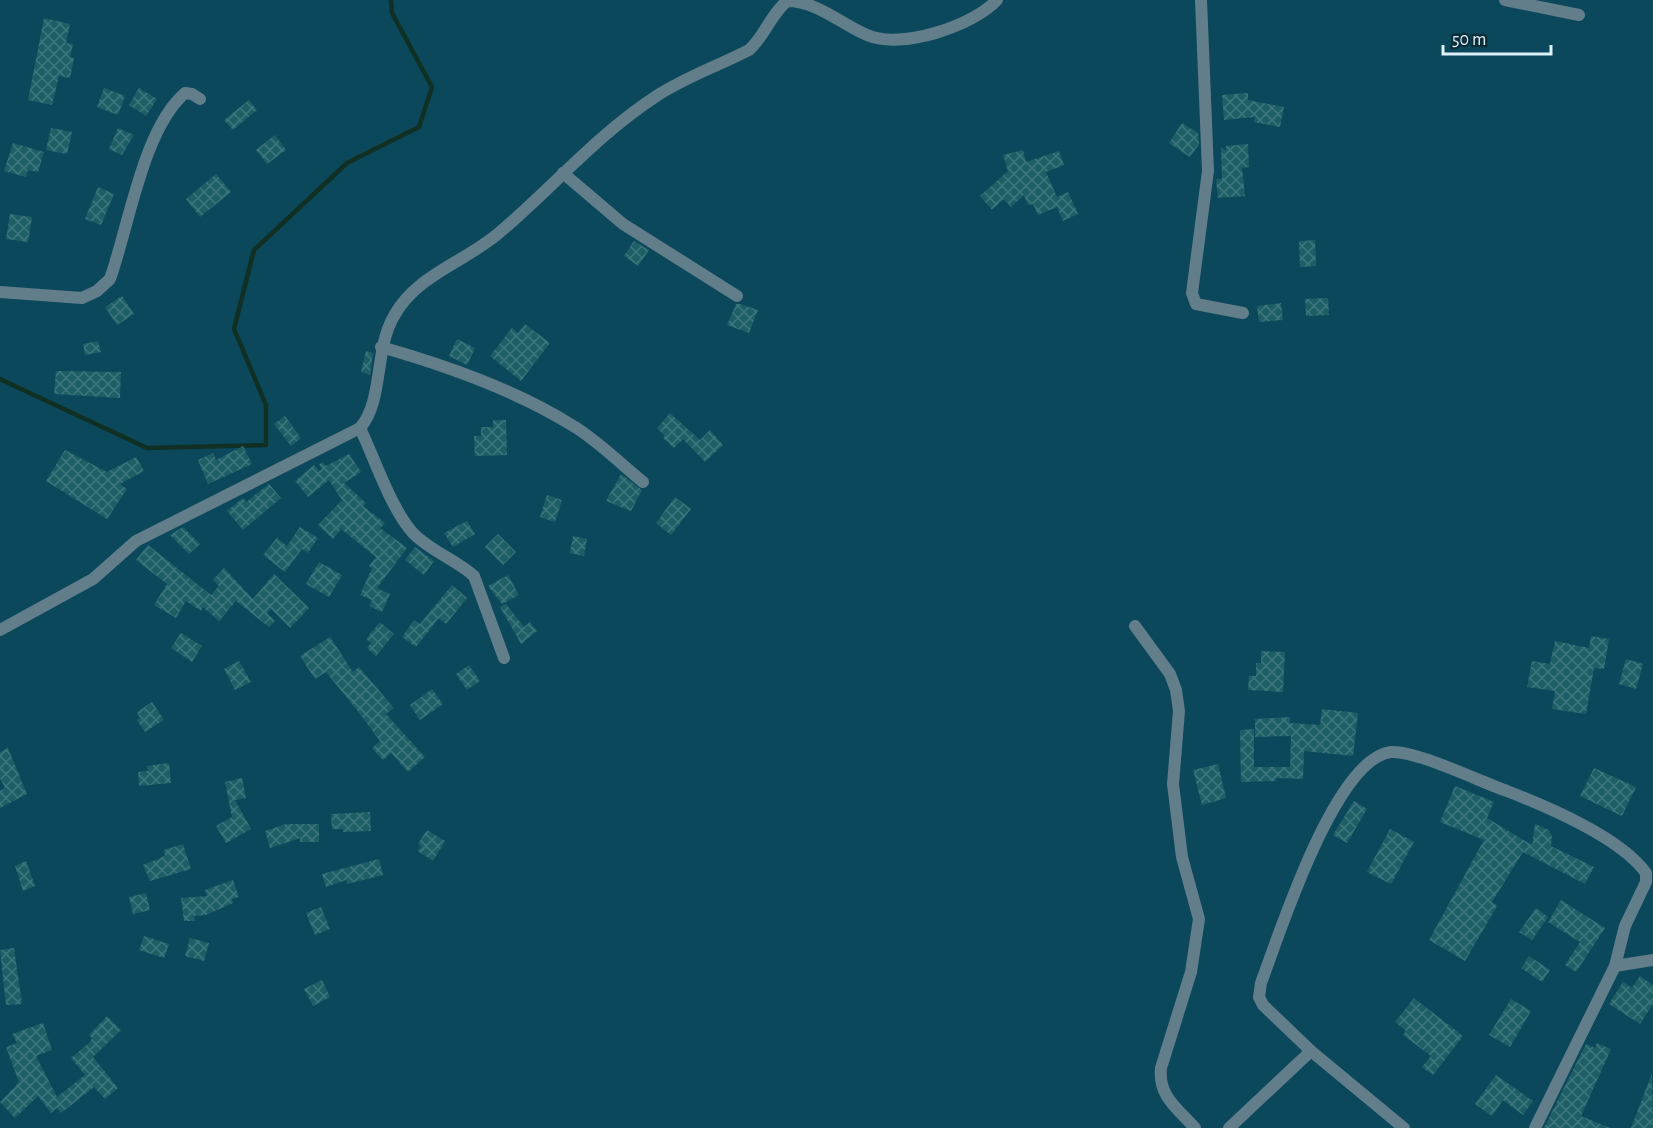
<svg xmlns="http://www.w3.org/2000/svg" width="1653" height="1128" viewBox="0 0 1653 1128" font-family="'Alegreya Sans',sans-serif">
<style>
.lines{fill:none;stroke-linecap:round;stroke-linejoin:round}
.stream{stroke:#113024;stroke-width:4.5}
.building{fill:url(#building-cross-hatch)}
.street{stroke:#627e8a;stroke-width:12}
</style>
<defs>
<pattern id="building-cross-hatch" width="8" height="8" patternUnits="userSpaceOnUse" patternTransform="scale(1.5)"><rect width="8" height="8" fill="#1e5f66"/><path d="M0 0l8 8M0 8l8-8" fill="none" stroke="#3e767d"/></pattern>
</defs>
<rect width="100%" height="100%" fill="#0b485c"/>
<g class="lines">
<path class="stream" d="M0,379L147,448L266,445V405L234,329L254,250L347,163L419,127L432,87L392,13L391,0"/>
</g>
<g class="building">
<path d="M44,18L70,24L66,43L73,44L70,57L74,58L70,78L59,76L52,105L28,100Z"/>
<path d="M104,88L125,96L118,115L97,107Z"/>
<path d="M139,88L157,99L146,116L129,105Z"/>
<path d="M1248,93V100L1284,107L1280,127L1254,122L1255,117L1224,120L1222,95Z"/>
<path d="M249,100L257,110L233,130L224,120Z"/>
<path d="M1182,123L1198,133L1199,144L1190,157L1169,143Z"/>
<path d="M51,128L72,132L67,154L46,150Z"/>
<path d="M118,128L134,135L122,155L109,149Z"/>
<path d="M275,135L286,150L267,164L256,150Z"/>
<path d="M13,143L44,152L38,172L28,170L26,177L4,171Z"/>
<path d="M1248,144L1249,167L1242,168L1245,196L1218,198L1216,179H1222L1221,147L1226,151V146Z"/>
<path d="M1023,150L1026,162L1059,151L1064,165L1046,172L1057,197L1068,192L1078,214L1063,221L1057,207L1038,215L1033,204L1028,205L1024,195L1011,207L1004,199L992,210L980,196L1008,171L1003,155Z"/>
<path d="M216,174L231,192L200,217L186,199Z"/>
<path d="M98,187L114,194L101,225L85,219Z"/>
<path d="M10,214L32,217L28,242L6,239Z"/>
<path d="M1315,240L1316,266L1300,267L1299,241Z"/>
<path d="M634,241L649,250L638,266L624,256Z"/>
<path d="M122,296L134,314L117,325L105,307Z"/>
<path d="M1328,298L1329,315L1306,316L1305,299Z"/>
<path d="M1281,303L1283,320L1259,322L1257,306Z"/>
<path d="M740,304L758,310L749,333L727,325L736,304Z"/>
<path d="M525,324L550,343L521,381L490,356L512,328L518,333Z"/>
<path d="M457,339L475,348L467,365L449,356Z"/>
<path d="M98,341L101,352L85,355L83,344Z"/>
<path d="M366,351L373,353L370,375L361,372Z"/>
<path d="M56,371L121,372L120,398L54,394Z"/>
<path d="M670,413L700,440L710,430L723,445L705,462L683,439L674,448L663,438L665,436L657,428Z"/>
<path d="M285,416L301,438L291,446L274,424Z"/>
<path d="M493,420H506L507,455L475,456L474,436H481V427H493Z"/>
<path d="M243,446L252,464L208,484L198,460L213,453L216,460Z"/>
<path d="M65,450L107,472L136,457L144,471L120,484L127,489L107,519L46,481Z"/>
<path d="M349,454L361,472L344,483L366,503L363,506L385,523L380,528L407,548L377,588L390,594L382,612L369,606L372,600L360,595L372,568L369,566L376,557L341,529L333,539L318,525L342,500L329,480L308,497L295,481L314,465L319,471L322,469L319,465L322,462L326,466Z"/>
<path d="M621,474L642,490L631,511L606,501Z"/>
<path d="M269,484L281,498L243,530L227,511L243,498L246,502Z"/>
<path d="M547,495L562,500L555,522L540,517Z"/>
<path d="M675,497L691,509L671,535L656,523Z"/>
<path d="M467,521L475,534L453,547L444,533Z"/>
<path d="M183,527L200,544L189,554L170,535Z"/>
<path d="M300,527L318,538L308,553L302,549L285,572L263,555L277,538L287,546Z"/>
<path d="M498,534L516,552L503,565L485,547Z"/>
<path d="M573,536L587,539L584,556L570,553Z"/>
<path d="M148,545L211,595L219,586L213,580L224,568L253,599L274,574L309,608L290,628L271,609L267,613L275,621L269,627L236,601L219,621L203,607L201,611L186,601L176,618L154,605L167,584L136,560Z"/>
<path d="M415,547L434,561L424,575L405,560Z"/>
<path d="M319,562L342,575L329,597L306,584Z"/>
<path d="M508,575L519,595L502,604L488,586Z"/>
<path d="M452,585L467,598L446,624L439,618L416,647L402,637L414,620L420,624Z"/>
<path d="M506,604L524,627L530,622L537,631L521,644L500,607Z"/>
<path d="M380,622L394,634L376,656L367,648L371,643L366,639Z"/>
<path d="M181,633L202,646L192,662L171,648Z"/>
<path d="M1591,636L1609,639L1604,669L1594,668L1586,714L1552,709L1555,691L1527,687L1532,661L1550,664L1555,641L1589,648Z"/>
<path d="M330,637L353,672L359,667L394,708L386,714L425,757L408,772L391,753L383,760L372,748L380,741L357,710L326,672L315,679L300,656Z"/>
<path d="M1261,651L1285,652L1283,692L1248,690L1249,676H1256V663H1261Z"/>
<path d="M1626,659L1643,664L1636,689L1619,684Z"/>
<path d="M239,661L251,682L235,690L224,669Z"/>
<path d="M469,665L480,681L467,690L456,674Z"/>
<path d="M432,689L443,704L420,720L410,705Z"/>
<path d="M152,702L164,720L145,732L137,720L140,718L137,712Z"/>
<path d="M1322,709L1358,713L1353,756L1304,751L1303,779L1276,778V781L1241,782L1240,730L1254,729V767H1290L1291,736L1255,737V719L1290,717V723L1320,725Z"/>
<path d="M8,748L27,794L0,808V791L5,788L0,778V752Z"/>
<path d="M169,763L171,783L139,786L138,772L148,771L147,766Z"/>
<path d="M1218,764L1226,798L1202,805L1193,770Z"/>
<path d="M1594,768L1636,787L1622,816L1580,796Z"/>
<path d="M242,778L246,798L235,800L251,829L226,843L216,826L232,817L225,782Z"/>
<path d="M1455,786L1494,802L1487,818L1532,845L1535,824L1549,830L1552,837L1551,846L1594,867L1585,884L1523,852L1492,902L1497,906L1465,961L1429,940L1484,840L1440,822Z"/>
<path d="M1354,801L1367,809L1347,843L1333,835Z"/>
<path d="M370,812L371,831L343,832V829H332L331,814Z"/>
<path d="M286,824H319V842H300V838L270,848L265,831Z"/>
<path d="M1390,829L1414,842L1391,884L1367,872Z"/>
<path d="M427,830L445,841L433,861L418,851L421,846L418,844Z"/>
<path d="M183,844L191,869L150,881L143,865L165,856L164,850Z"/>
<path d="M379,859L383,875L347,884L346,880L326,887L322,874Z"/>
<path d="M26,861L35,886L23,891L15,866Z"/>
<path d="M233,880L239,897L232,899L233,903L206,915L194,916L195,921H184L181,898L207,896L205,890Z"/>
<path d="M146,893L150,910L133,914L129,897Z"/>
<path d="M1561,900L1605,928L1576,972L1565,965L1580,942L1548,922Z"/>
<path d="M321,907L330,929L315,935L306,913Z"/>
<path d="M1536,908L1548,917L1532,940L1519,932Z"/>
<path d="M144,936L169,944L164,958L139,950Z"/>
<path d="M190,938L209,943L204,961L185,956Z"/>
<path d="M14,948L22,1004L6,1005L0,950Z"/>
<path d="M1529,956L1550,970L1542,982L1521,968Z"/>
<path d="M1640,976L1653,985V1004L1640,1024L1609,1004L1623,982L1632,988Z"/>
<path d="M322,980L330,997L313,1006L304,989Z"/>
<path d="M1414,998L1463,1036L1433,1075L1422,1067L1431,1056L1403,1035L1406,1031L1395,1022Z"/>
<path d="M1511,999L1531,1011L1510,1047L1489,1035Z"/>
<path d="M107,1016L121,1030L93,1057L118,1088L105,1099L94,1087L61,1113L57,1108L51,1113L38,1096L15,1118L0,1102L19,1082L6,1047L17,1043L12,1034L43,1023L52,1050L36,1056L57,1097L85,1075L71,1058L90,1042L92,1038L89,1035Z"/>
<path d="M1597,1043L1611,1049L1581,1116L1610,1128H1544L1586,1044L1595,1048Z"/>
<path d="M1652,1073L1653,1128H1631Z"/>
<path d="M1496,1075L1533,1101L1523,1115L1503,1100L1492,1116L1475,1104Z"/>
</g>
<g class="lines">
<g class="street">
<path d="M1201,0L1208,171L1192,293L1196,304L1243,313"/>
<path d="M1505,0L1579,15"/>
<path d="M563,173L623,224L737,296"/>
<path d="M0,292L82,298L97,291L110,279C129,226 143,129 185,93L192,94L200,99"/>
<path d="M381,347C448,366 516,390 575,427C599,442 621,464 643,482"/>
<path d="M360,428C374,457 391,509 413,533C430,551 455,559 474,576L504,658"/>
<path d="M1135,626L1170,674L1176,690L1179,711L1173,784L1182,857L1199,919L1191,972L1161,1068C1158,1096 1177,1108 1195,1128"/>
<path d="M0,630L93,579L136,541L360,428C384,400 374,350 394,316C417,274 466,262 500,232C552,188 597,135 655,97C683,78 718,66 749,50C765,36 770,15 787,1C817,1 841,24 867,35C901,50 973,26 997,0"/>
<path d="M1615,966L1653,960"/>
<path d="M1229,1128L1311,1051"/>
<path d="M1404,1128L1311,1051L1263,1005L1259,997L1261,983C1279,935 1335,758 1391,752C1415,750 1481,782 1507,791C1548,807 1620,837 1646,873V882L1625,926L1615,966L1535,1128"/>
</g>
</g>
<path d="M1443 45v9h108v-9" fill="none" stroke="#def2fb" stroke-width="3"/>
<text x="1452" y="45" font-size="18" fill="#def2fb" stroke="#0d2c37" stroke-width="4.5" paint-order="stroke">50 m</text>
</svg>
